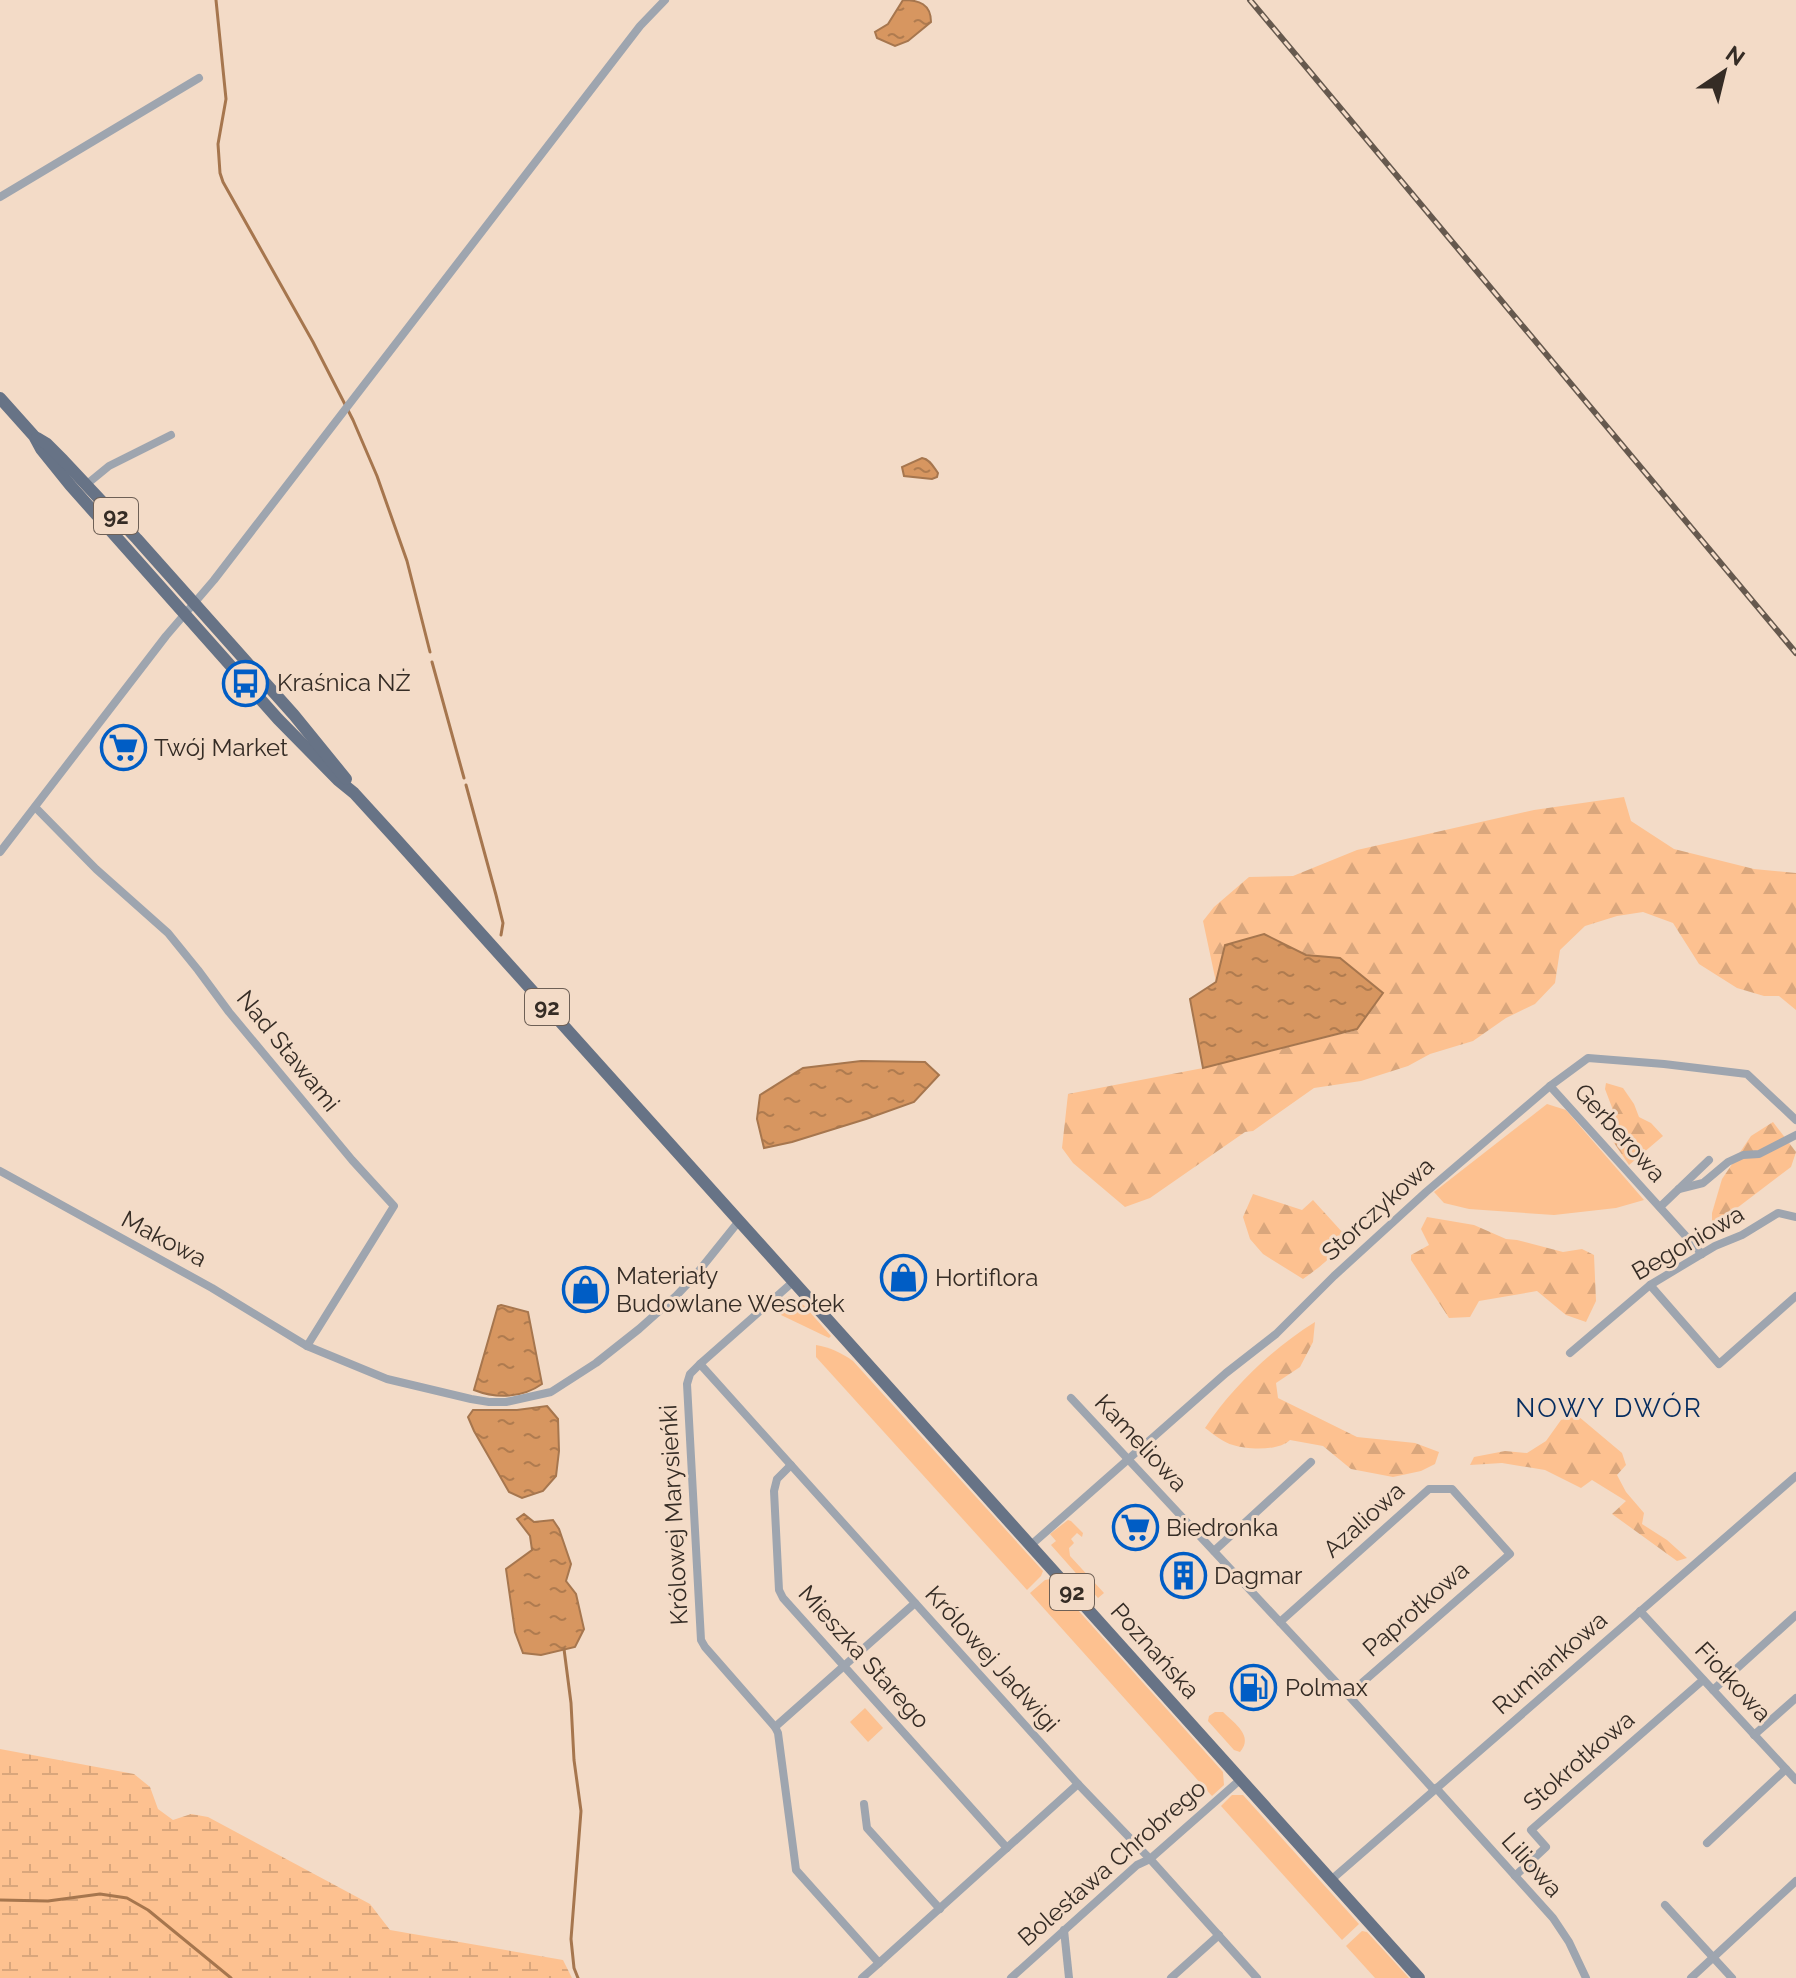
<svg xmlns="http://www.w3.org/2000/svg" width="1796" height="1978" viewBox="0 0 1796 1978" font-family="Raleway,sans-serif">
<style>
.green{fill:#fdc190}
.forest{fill:url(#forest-firs)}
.wetland{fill:url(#wetland-marsh)}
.water{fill:url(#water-ripples);stroke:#a6764e;stroke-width:2}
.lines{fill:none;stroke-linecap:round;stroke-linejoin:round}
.stream{stroke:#a6764e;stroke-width:3}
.street{stroke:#9ea5af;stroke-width:8}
.primary{stroke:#677386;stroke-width:12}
.rail-casing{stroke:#66594e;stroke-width:6}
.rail{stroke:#f3dbc7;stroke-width:3;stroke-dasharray:9;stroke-linecap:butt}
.labels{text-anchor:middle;stroke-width:6;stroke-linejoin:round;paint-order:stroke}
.shield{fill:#f3dbc7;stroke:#6e6056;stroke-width:2}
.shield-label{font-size:22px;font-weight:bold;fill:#352c25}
.poi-label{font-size:24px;fill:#352c25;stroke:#f3dbc7;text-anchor:start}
.street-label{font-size:24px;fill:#352c25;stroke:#f3dbc7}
.neighbourhood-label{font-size:26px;letter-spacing:2px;fill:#052c5f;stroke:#f3dbc7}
</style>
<defs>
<pattern id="forest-firs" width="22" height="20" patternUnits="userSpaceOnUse" patternTransform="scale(2)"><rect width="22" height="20" fill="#fdc190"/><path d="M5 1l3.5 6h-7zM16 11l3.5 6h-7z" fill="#d9a67c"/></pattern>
<pattern id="wetland-marsh" width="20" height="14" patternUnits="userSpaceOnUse" patternTransform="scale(2)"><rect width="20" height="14" fill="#fdc190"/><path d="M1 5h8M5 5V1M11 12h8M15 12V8" fill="none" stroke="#d9a67c"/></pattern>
<pattern id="water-ripples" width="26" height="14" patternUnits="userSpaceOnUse" patternTransform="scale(2)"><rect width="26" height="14" fill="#d79660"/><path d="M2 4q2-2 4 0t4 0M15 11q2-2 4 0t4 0" fill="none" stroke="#af7b4f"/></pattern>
</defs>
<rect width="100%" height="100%" fill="#f3dbc7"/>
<g class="green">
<path d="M1547,1104L1566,1110L1644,1200L1616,1208L1554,1215L1469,1209L1444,1203L1434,1192Z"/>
<path d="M790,1296L800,1301L831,1336L829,1338L781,1315L778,1304L781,1300Z"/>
<path d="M816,1345C829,1347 842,1353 853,1361L1043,1571L1041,1576L1027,1590L816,1357Z"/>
<path d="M1068,1520L1071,1521L1083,1533L1082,1537L1077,1533L1071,1539L1074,1543L1069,1548L1070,1556L1104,1593L1098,1598L1051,1545L1056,1541L1050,1534Z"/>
<path d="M1050,1579L1223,1772L1224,1785L1212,1796L1030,1593L1045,1580Z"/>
<path d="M865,1708L883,1728L868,1742L850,1722Z"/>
<path d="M1215,1712H1223C1235,1724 1254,1736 1240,1752L1234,1750L1208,1721L1209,1716Z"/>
<path d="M1232,1795H1243L1359,1924L1342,1940L1221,1806Z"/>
<path d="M1362,1931L1367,1932L1409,1978H1375L1346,1946Z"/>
</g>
<g class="forest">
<path d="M1624,797L1631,821L1674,849L1754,869L1796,873V1010L1779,996H1764L1737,988L1699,964L1673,923L1643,912L1617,916L1585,926L1560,950L1555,983L1535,1004L1506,1018L1473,1041L1430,1054L1408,1066L1361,1081L1314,1088L1253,1131L1245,1132L1150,1198L1125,1207L1073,1163L1062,1148L1068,1094L1203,1068L1357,1030L1340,958L1306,955L1264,934L1216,982L1203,921L1214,907L1249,877L1293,876L1357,850L1534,810Z"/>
<path d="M1606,1083L1623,1088L1634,1104L1639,1117L1651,1123L1663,1136L1629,1165L1610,1137L1617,1134L1616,1118L1605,1089Z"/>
<path d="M1773,1122L1796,1152L1791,1167L1712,1227V1213L1722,1179L1751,1136Z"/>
<path d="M1253,1194L1302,1210L1313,1200L1343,1233C1340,1254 1318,1268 1303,1279L1263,1254L1250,1239L1243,1217Z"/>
<path d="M1427,1217L1474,1225L1506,1239L1517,1240L1563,1252L1582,1249L1594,1255L1596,1301L1586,1322L1566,1315L1537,1291L1479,1301L1470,1317L1449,1318L1411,1260V1255L1429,1245L1421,1229Z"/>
<path d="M1315,1322L1313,1342L1300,1367L1276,1383L1278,1398L1357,1437L1415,1443L1439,1452L1435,1464L1421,1471L1393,1477L1351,1469L1323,1446L1290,1440C1279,1451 1248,1450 1233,1445C1224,1443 1213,1434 1205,1428C1233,1386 1272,1349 1315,1322Z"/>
<path d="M1578,1416L1622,1453L1626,1465L1617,1475L1626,1492L1644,1513L1642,1524L1667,1540L1687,1558L1677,1561L1612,1514L1626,1501L1592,1480L1581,1488L1545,1470L1502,1463L1470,1465L1474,1457L1505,1451L1527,1453L1546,1441L1561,1420Z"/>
</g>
<path class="wetland" d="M0,1749L134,1774L150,1787L158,1809L173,1820L191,1814L208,1817L370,1904L390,1930L563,1960L572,1978H0Z"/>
<g class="water">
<path d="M903,0C919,0 931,4 931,22L908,41L895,46L877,38L875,32L888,24Z"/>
<path d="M922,458C930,459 934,468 938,473L937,477L932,479L904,476L902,467Z"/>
<path d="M1264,934L1306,955L1340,958L1383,993L1357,1029L1203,1068L1190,999L1216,982L1225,945Z"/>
<path d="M861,1061L925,1062L939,1075L914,1102L866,1119L792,1142L764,1148L757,1119L760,1095L803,1068Z"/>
<path d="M501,1305L528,1312L542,1384C522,1398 497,1399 474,1390L498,1306Z"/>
<path d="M547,1406L558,1419L559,1451L556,1476L543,1491L522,1498L509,1492L474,1431L468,1417L473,1410H517Z"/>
<path d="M524,1514L534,1522L553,1520L559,1529L571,1564L566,1581L576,1594L584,1629L575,1647L541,1655L523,1653L515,1632L506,1569L532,1550L530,1536L517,1519Z"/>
</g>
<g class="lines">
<g class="stream">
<path d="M216,0L226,99L218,144L220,173L223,182L313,342L353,420L377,476L407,561L430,652"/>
<path d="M432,662L464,778"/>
<path d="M466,785L496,895L503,923L501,935"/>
<path d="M564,1649L571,1703L574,1760L581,1811L571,1939L574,1968L578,1978"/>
<path d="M0,1900L48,1901L100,1894L127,1898L148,1910L231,1978"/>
</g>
<g class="street">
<path d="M0,197L199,78"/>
<path d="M87,484L109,466L171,435"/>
<path d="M35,807L96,869L168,933L198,970L229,1012L352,1160L394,1206L307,1346"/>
<path d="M0,852L166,636L214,580L640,26L665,0"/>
<path d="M1550,1086L1702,1254"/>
<path d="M0,1171L212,1288L307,1346L387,1379L471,1399L489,1402H506L551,1392L596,1363L639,1329L676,1296L694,1277L739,1221"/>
<path d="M1679,1189L1703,1183L1728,1162L1743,1155L1759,1154L1796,1135"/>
<path d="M1660,1207L1709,1160"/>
<path d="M794,1281L700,1364L690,1374L687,1384L701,1640L705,1647L775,1727L778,1733L796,1870L879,1963L1078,1784"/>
<path d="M1650,1285L1719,1364L1796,1296"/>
<path d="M1570,1353L1650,1285L1715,1246L1742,1235L1778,1213L1796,1217"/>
<path d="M700,1364L1078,1784L1150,1859L1257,1978"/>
<path d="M1071,1398L1348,1695L1434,1790"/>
<path d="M791,1465L777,1479L774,1491L779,1590L783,1598L1007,1848"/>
<path d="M1031,1545L1226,1373L1276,1334L1334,1276L1426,1192L1550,1086L1588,1058L1664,1064L1747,1074L1796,1120"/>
<path d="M1214,1551L1311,1462"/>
<path d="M1640,1611L1796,1780"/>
<path d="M1280,1622L1429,1489H1452L1510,1554L1348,1695"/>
<path d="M1713,1690L1796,1615"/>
<path d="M775,1727L915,1603"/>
<path d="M1754,1735L1796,1698"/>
<path d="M1436,1788L1553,1918L1569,1942L1586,1978"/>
<path d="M864,1804L867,1828L940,1909"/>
<path d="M1707,1843L1786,1769"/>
<path d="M1515,1876L1546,1847L1531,1830L1703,1680"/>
<path d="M1331,1880L1796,1476"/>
<path d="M1665,1905L1732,1978"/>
<path d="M1064,1930L1069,1978"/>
<path d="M862,1978L879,1963"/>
<path d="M1011,1978L1137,1865L1150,1859L1241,1779"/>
<path d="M1171,1978L1219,1935"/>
<path d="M1691,1978L1796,1881"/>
</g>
<g class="primary">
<path d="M0,398L34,436L41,449L70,485L278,719L338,780L354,793L396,839L1419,1978"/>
<path d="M37,438L47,444L63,460L137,539L294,715L346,779"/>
</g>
<defs>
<path id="rail" d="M1250,0L1796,653"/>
</defs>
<use href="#rail" class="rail-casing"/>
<use href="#rail" class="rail"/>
</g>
<defs>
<symbol id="bus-ring" viewBox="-11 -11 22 22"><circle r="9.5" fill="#f3dbc7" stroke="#005dc5" stroke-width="1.5"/><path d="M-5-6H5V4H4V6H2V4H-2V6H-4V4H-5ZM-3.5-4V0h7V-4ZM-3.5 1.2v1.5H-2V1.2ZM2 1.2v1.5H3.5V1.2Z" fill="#005dc5"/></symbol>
<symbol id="supermarket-ring" viewBox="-11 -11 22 22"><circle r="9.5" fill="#f3dbc7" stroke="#005dc5" stroke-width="1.5"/><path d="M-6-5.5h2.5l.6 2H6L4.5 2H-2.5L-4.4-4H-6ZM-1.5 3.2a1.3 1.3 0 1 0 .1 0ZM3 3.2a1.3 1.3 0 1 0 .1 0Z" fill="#005dc5"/></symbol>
<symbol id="shop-ring" viewBox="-11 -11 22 22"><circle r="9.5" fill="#f3dbc7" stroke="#005dc5" stroke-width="1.5"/><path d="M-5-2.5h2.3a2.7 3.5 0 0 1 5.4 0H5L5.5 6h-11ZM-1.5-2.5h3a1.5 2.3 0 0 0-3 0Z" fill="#005dc5"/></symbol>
<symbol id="building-ring" viewBox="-11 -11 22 22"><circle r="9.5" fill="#f3dbc7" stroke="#005dc5" stroke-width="1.5"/><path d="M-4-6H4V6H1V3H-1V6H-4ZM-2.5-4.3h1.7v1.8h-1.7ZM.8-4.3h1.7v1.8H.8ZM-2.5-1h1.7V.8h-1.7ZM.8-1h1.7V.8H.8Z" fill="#005dc5"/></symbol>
<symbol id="fuel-ring" viewBox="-11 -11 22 22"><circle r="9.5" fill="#f3dbc7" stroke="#005dc5" stroke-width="1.5"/><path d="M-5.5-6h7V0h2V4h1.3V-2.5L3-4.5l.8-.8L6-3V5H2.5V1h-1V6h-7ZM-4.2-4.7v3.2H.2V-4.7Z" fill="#005dc5"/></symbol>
</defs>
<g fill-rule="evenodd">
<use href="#bus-ring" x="220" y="658" width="51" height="51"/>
<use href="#supermarket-ring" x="98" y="722" width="51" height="51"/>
<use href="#shop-ring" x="878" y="1252" width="51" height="51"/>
<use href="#shop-ring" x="560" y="1264" width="51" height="51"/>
<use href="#supermarket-ring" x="1110" y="1502" width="51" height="51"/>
<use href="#building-ring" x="1158" y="1550" width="51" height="51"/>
<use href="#fuel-ring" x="1228" y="1662" width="51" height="51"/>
</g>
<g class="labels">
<g class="shield">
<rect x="94" y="498" width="44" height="36" rx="6"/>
<rect x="525" y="989" width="44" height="36" rx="6"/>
<rect x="1050" y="1574" width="44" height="36" rx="6"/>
</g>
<g class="shield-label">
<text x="116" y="524">92</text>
<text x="547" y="1015">92</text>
<text x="1072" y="1600">92</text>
</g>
<g class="poi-label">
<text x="277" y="691">Kraśnica NŻ</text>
<text x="154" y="756">Twój Market</text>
<text x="616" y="1284">Materiały<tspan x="616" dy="28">Budowlane Wesołek</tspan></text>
<text x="935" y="1286">Hortiflora</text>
<text x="1166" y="1536">Biedronka</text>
<text x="1214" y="1584">Dagmar</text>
<text x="1285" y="1696">Polmax</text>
</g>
<g class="street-label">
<text transform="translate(288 1051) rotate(51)" y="8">Nad Stawami</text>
<text transform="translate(1620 1133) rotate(48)" y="8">Gerberowa</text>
<text transform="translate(1378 1209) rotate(-42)" y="8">Storczykowa</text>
<text transform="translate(164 1239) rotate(28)" y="8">Makowa</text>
<text transform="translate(1688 1243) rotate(-30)" y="8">Begoniowa</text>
<text transform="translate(1141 1443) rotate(47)" y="8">Kameliowa</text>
<text transform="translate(674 1515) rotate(-93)" y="8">Królowej Marysieńki</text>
<text transform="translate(1364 1520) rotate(-42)" y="8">Azaliowa</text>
<text transform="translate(1416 1609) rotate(-41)" y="8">Paprotkowa</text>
<text transform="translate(1155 1651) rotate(48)" y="8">Poznańska</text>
<text transform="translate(864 1657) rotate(48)" y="8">Mieszka Starego</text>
<text transform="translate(992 1659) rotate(48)" y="8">Królowej Jadwigi</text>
<text transform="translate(1550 1663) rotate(-41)" y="8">Rumiankowa</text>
<text transform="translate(1733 1682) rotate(47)" y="8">Fiołkowa</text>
<text transform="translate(1579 1761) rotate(-41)" y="8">Stokrotkowa</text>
<text transform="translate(1112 1863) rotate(-41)" y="8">Bolesława Chrobrego</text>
<text transform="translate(1532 1865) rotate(48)" y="8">Liliowa</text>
</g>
<g class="neighbourhood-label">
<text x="1609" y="1417">NOWY DWÓR</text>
</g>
</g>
<g transform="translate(1724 72) rotate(35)" stroke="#f3dbc7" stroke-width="6" paint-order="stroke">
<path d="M0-6L14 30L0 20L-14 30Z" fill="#352c25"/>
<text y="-12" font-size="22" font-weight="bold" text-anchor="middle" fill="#352c25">N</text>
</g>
</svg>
